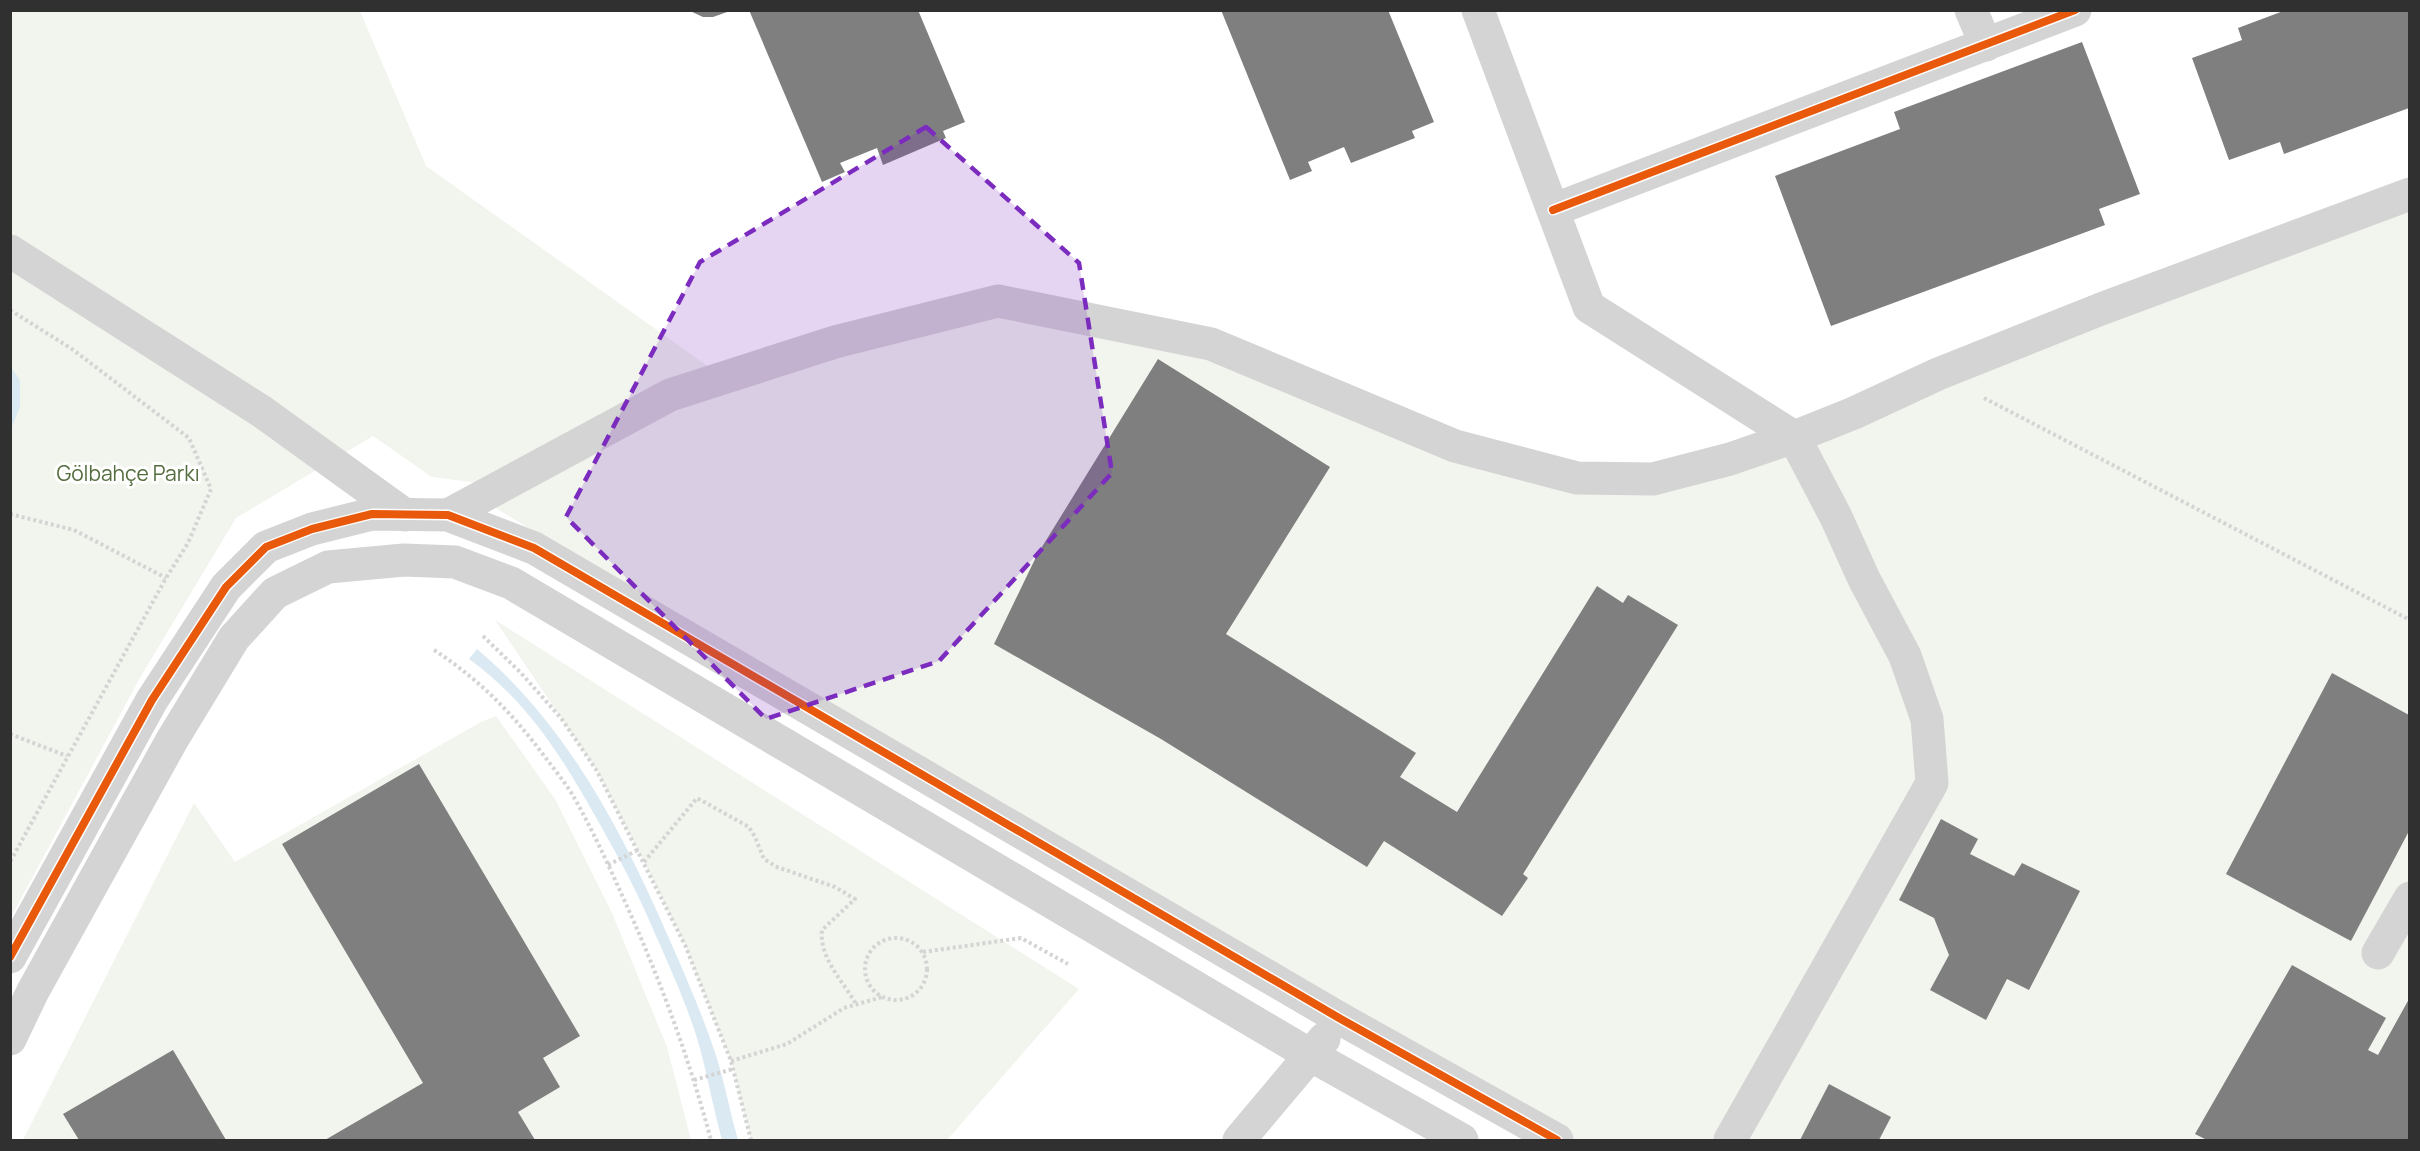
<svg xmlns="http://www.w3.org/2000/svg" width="2420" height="1151" viewBox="0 0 2420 1151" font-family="Manrope,sans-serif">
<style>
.green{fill:#f1f5ed}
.water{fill:#dbe9f2}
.building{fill:#7f7f7f}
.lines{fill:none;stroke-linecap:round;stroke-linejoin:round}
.path{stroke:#d4d4d4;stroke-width:4;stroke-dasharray:3 3;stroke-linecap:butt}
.minor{stroke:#d4d4d4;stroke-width:33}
.cycleway-casing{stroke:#fff;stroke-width:11}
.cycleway{stroke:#e8590c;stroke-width:8}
.marked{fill:#7b2cbf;fill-opacity:0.2;stroke:#7b2cbf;stroke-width:4.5;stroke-dasharray:12 8;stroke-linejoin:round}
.labels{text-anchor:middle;stroke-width:6;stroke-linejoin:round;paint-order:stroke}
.park-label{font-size:21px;fill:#536c3d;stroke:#fff}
</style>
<rect width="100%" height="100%" fill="#fff"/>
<g class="green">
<path d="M11,11H360L426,166L723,377L971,308L1211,344L1455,446L1653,479L2409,195V1140H1557L1339,1018L474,495L479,483L432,477L373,436L236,518L141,676L11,917Z"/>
<path d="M495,620L1079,989L947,1140H751L731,1061L685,945L644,862L597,771Z"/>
<path d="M496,716L555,799L612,913L667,1047L691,1140H23L194,803L235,862L481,722Z"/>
</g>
<g class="water">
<path d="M11,367L20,380V407L11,429Z"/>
<path d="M477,649C566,724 621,829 667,934C686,977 705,1020 719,1065C726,1090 731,1116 738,1140H722C713,1107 707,1072 697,1038C684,997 666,959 649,920C633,883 614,849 594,814C561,755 525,699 469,659Z"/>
</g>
<g class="building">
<path d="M688,10H730V11L713,17H703Z"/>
<path d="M749,10H918L965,122L943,131L946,138L883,165L877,148L840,163L845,172L822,182Z"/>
<path d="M1221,10H1388L1434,122L1412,131L1415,138L1351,163L1344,147L1308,162L1312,171L1290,180Z"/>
<path d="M2286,10H2409V108L2284,154L2280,142L2229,160L2192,58L2242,40L2238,28Z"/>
<path d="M2082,42L2140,194L2099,209L2105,225L1831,326L1775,176L1900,129L1894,112Z"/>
<path d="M1158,359L1330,467L1226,634L1416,753L1400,777L1457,812L1597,586L1623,603L1628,595L1678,625L1523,874L1528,878L1502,916L1384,841L1367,867L1161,739L994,644L1037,555Z"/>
<path d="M2332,673L2409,715V831L2351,941L2226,874Z"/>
<path d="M419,764L580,1036L543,1058L560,1087L518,1112L535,1140H325L423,1083L282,844Z"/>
<path d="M1941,819L1978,839L1970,854L2014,876L2022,863L2080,891L2029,990L2007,979L1986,1020L1930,990L1949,955L1934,918L1899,900Z"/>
<path d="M2292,965L2386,1018L2368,1050L2378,1055L2409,999V1140H2207L2195,1134Z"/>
<path d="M173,1050L226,1140H79L63,1114Z"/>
<path d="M1829,1084L1891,1117L1879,1140H1800Z"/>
</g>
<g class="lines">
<g class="path">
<path d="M10,310L72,349L189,438L211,489L188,543L166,578L10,862"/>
<path d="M1984,398L2410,620"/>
<path d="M10,514L74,530L166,578"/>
<path d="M483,636L520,672L561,718L597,771L685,945L731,1061L751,1140"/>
<path d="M434,650C480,680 512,713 545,757C554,769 564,781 572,794C594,832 612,873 630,913C663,987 690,1062 711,1140"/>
<path d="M10,734L67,756"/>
<path d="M644,862L697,798L749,827L755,837L764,859L777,867L835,887L855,899L822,930C819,958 843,981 856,1004"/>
<path d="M608,865L638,850"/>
<circle cx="896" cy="969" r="31"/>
<path d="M923,952L1021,938L1068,964"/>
<path d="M731,1061L787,1044L844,1008L882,997"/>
<path d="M694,1080L733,1069"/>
</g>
<g class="minor">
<path d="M1478,10L1589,307L1794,437L1836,517L1864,579L1905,656L1927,719L1932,783L1730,1140"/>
<path d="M1971,10L1986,45"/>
<path d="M1553,210L2075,10"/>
<path d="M10,251L261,411L405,515"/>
<path d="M448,515L670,395L835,342L998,301L1211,344L1455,446L1577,478L1653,479L1730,459L1794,437L1854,413L1938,374L2101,309L2410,194"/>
<path d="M2378,953L2410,898"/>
<path d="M10,957L152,700L226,587L266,547L312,529L372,514L448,515L534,548L1339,1018L1557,1140"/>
<path d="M10,1039L33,991L172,740L234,638L275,593L328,567L404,560L455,562L511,583L1312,1056L1462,1140"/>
<path d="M1239,1140L1324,1039"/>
</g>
<defs>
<g id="cycleway">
<path d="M1553,210L2075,10"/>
<path d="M10,957L152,700L226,587L266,547L312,529L372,514L448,515L534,548L1339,1018L1557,1140"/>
</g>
</defs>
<use href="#cycleway" class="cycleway-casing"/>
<use href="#cycleway" class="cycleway"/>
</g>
<path class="marked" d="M926,127L1079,263L1112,473L939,661L766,719L566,517L700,262Z"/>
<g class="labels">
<g class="park-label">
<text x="128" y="481">Gölbahçe Parkı</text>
</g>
</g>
<rect width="2420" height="1151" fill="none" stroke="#303030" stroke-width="24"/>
</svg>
